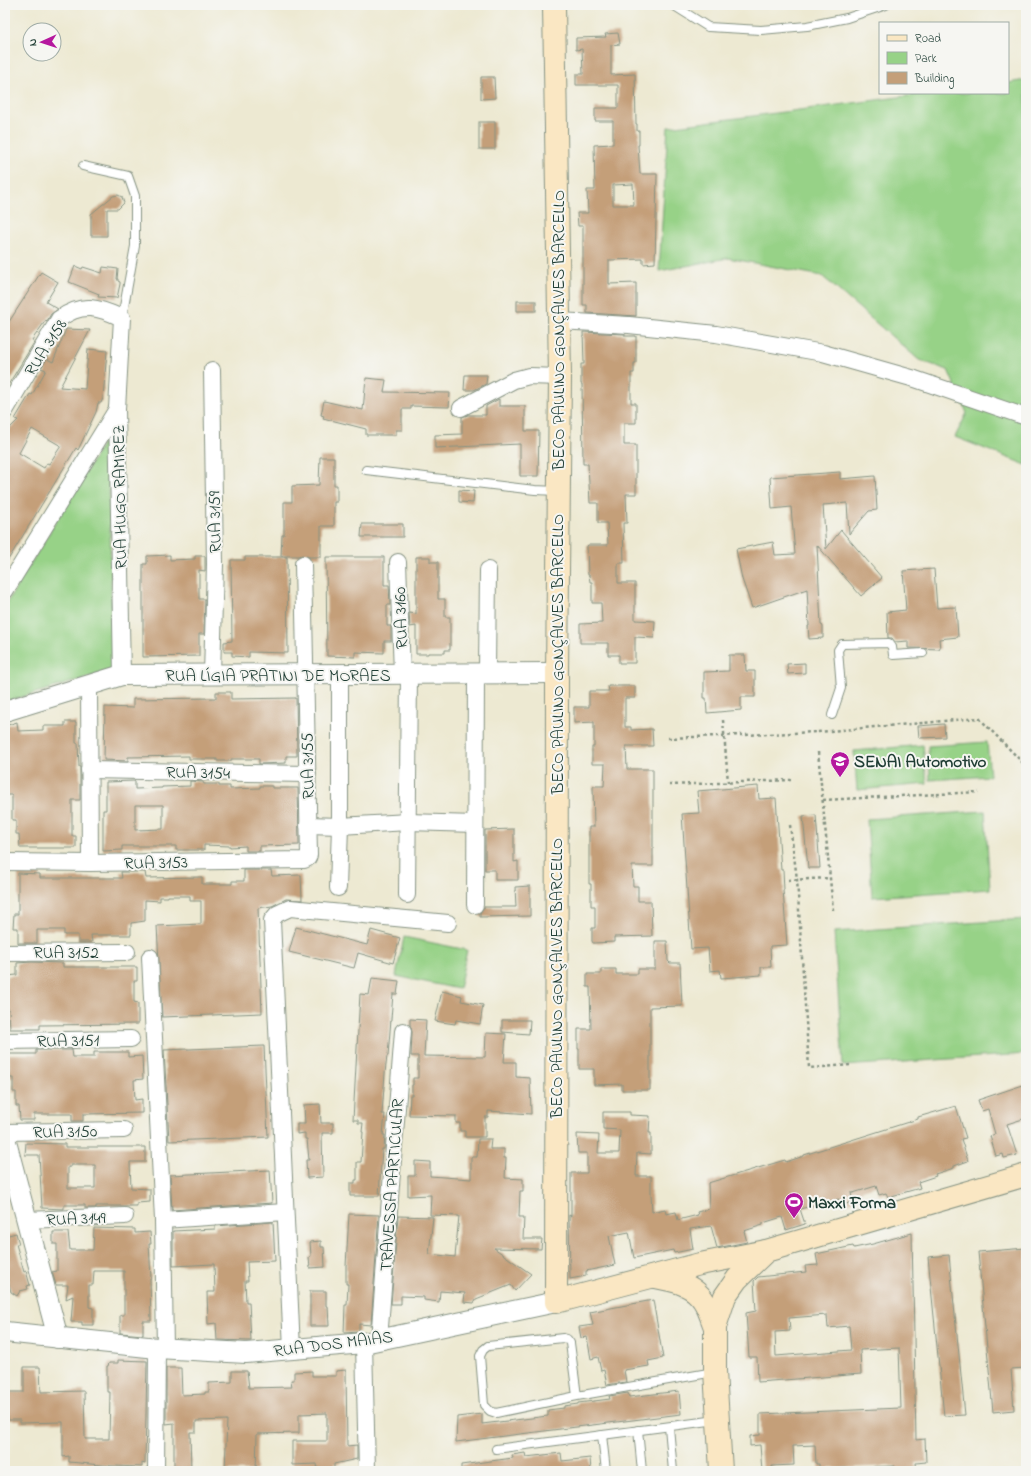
<svg xmlns="http://www.w3.org/2000/svg" width="1031" height="1476" viewBox="0 0 1031 1476" font-family="'Indie Flower',sans-serif">
<style>
.green{fill:#97d287;stroke:#5b885e}
.building{fill:#c49f79;fill-rule:evenodd}
.lines{fill:none;stroke-linecap:round;stroke-linejoin:round}
.service-casing{stroke:#869383;stroke-width:10}
.minor-casing{stroke:#869383;stroke-width:18}
.tertiary-casing{stroke:#869383;stroke-width:22}
.secondary-casing{stroke:#869383;stroke-width:24}
.path{stroke:#869383;stroke-width:2.5;stroke-dasharray:3 3;stroke-linecap:butt}
.service{stroke:#fff;stroke-width:8}
.minor{stroke:#fff;stroke-width:16}
.tertiary{stroke:#fff;stroke-width:20}
.secondary{stroke:#fae7c3;stroke-width:22}
.labels{text-anchor:middle;stroke-width:4;stroke-linejoin:round;paint-order:stroke}
.street-label{font-size:17px;fill:#1f3d34;stroke:#f6f6f2}
.poi-label{font-size:17px;font-weight:bold;fill:#1f3d34;stroke:#f6f6f2;text-anchor:start}
</style>
<rect width="100%" height="100%" fill="#f6f6f2"/>
<filter id="ink" filterUnits="userSpaceOnUse"><feTurbulence type="fractalNoise" baseFrequency=".025" numOctaves="2"/><feDisplacementMap in="SourceGraphic" scale="8" xChannelSelector="R" yChannelSelector="G"/><feConvolveMatrix kernelMatrix="1 2 1 2 8 2 1 2 1" color-interpolation-filters="sRGB"/></filter>
<filter id="wash" filterUnits="userSpaceOnUse"><feTurbulence type="fractalNoise" baseFrequency=".012" numOctaves="4" result="noise"/><feDisplacementMap in="SourceGraphic" scale="16" xChannelSelector="R" yChannelSelector="G"/><feGaussianBlur stdDeviation="0.9" result="paint"/><feColorMatrix in="noise" values="0 0 0 0 0 0 0 0 0 0 0 0 0 0 0 0 0 1.4 0 .05"/><feComposite in="paint" operator="in"/></filter>
<g filter="url(#wash)">
<rect width="100%" height="100%" fill="#ede9d2"/>
<g class="green">
<path d="M1026,80V465L955,437L967,413L948,370L919,360L822,276L728,258L659,271L668,127L930,93H1008V83Z"/>
<path d="M108,435L113,670L5,702V606Z"/>
<path d="M987,742L990,776L930,780L928,746Z"/>
<path d="M923,745L927,784L857,790L854,751Z"/>
<path d="M985,811L990,889L872,897L867,819Z"/>
<path d="M1026,919V1054L843,1066L834,932Z"/>
<path d="M404,937L467,950L459,989L396,976Z"/>
</g>
<g id="blocks">
<g class="building">
<path d="M618,33L620,44L611,45V75L635,74L636,124H637V131H639V145H638L640,174H657L655,263L643,264V259L609,260V284L636,283V316L587,313V305H583V226H578L577,213H588L587,190H595L594,145L613,144V121H595V108H618V85H576V74H583L582,49L576,50V38L606,37L605,34ZM633,184L634,205H613V185Z"/>
<path d="M481,77H494L495,98L481,99Z"/>
<rect x="479" y="122" width="16" height="27"/>
<path d="M118,195L122,197L124,203L118,209H107V236H91V214L113,196Z"/>
<path d="M75,266L82,269L83,267L102,273L103,267L118,269L117,279H118V281L120,282V284L117,298L98,297L99,294L69,282Z"/>
<path d="M41,272L58,282L46,302L58,309L51,314L47,321L46,320L32,340L35,341L5,390V328Z"/>
<rect x="517" y="301" width="19" height="10"/>
<path d="M66,329L90,330L60,387L85,389L88,349L107,351L103,398L101,403H98L96,412L78,450L76,448L5,565V435L8,430L18,420L15,419L30,394L32,395L46,370L41,368L47,359L53,362ZM32,429L61,446L49,464L47,463L44,468L19,453Z"/>
<path d="M583,332L625,334V336H636V363H634V373H631V403H636V423H624V445H636V494H626L627,523H623L624,563H618V583H635V620L655,621L654,638L635,637V663H619V655H608V643H580V624L602,623L601,603H592V582H590L589,575H588L587,546L588,545H608L607,523H598V503H590L588,464H583L582,384H581V364H584Z"/>
<path d="M465,375H487L486,384L474,390H464Z"/>
<path d="M366,378L386,380L384,392L450,393L449,407L411,406V409H402V430H396V435H366V429L323,418L324,416L321,415L324,401L363,410Z"/>
<path d="M499,399V406H525V431H539L538,476H520V444L435,448V435L462,434V417L468,415H486V406Z"/>
<path d="M320,457H334V485H337V502H334V526H321V557H309L303,555L298,556H281L282,535H284V502H292V486L319,485Z"/>
<path d="M840,472V479L875,476L877,510L869,511L849,534L847,503L823,505L826,549L841,530L882,578L861,596L817,545L821,625H822L823,627V638L809,639L808,626H809L807,589L752,608L742,579L736,549L773,542L775,555L795,554L791,507L772,509L770,477Z"/>
<path d="M459,490L474,491L473,503L459,502Z"/>
<path d="M362,524H403V537H361Z"/>
<path d="M170,555V560L195,559V556H205V571L199,570V599H205L204,634H199V656L143,657V564H147V556Z"/>
<path d="M245,557H287L288,653L249,652V657L232,656V652H224V642L232,641L231,560H245Z"/>
<path d="M326,557H384V585H389L390,605H387V626H391V641H384V653L355,652V657L327,656Z"/>
<path d="M416,557H430V562H438V599H445V617H450V650H445V653H428V654H416V626L410,627L409,613L416,614Z"/>
<path d="M934,569L937,608L956,607L958,637L939,639L940,649L908,648V641L895,642L892,638H888L887,612L906,610L903,571Z"/>
<path d="M729,655H745L746,671H755V697H741V710L707,713L706,698H704V672L729,671Z"/>
<path d="M805,663V673L788,674L787,664Z"/>
<path d="M608,686H635V698H625V727H631V730L652,729L653,746H626L627,769H653V866H632L633,886H638V901H651L652,936L614,937V942L593,943L592,941V928H595V906H591V884H589V827H594L593,786H604L605,764H592V747H594V722L574,723V707H589V691H609Z"/>
<path d="M216,692H231V699L296,698L297,756H286V763L259,764V759H231V761H217V759H189V756L128,757V761L104,760L105,707L133,708V699L216,698Z"/>
<path d="M17,722L18,731L43,730V726H65V722H76V743H78L79,767H80V800H72V836H76V848H20L19,834H16V820H12V795H5V726Z"/>
<path d="M944,724L945,737L919,738L918,726Z"/>
<path d="M135,781V789L162,788V787L190,786V781L203,782L204,784H219V786H230V789L260,788V786H272V788H298L299,845L260,846V851H246V846L230,847V846L204,845V850H176V846H122V850L103,851V810H106V782ZM135,805H163V829L135,830Z"/>
<path d="M758,786L759,799L776,798L781,870H783L784,890H783L787,945L770,946L771,967H761V975L721,978L720,970L710,971L708,948L691,949L682,814L699,813L697,791Z"/>
<path d="M816,815L820,868H808L803,816Z"/>
<path d="M514,829V862L518,861V880H495V870H485V830Z"/>
<path d="M244,870H271L272,876L301,875L302,900L286,899L272,906L258,908L262,1013L162,1017L157,926L201,924V901H190V896H168V897H160V901L145,900V921L131,923V935H91L92,942H78V935H64V930H37V943H18V928H13L14,914H18V873L40,874V878H122L121,872H145L146,878L202,877V884H232V881H244Z"/>
<path d="M530,886V916L480,917V913L484,907H516L515,887Z"/>
<path d="M296,927L367,945L371,930L400,938L393,963L358,953L354,968L289,952Z"/>
<path d="M655,941H667L668,961L670,963H680L682,1006L650,1007V1090H622V1084L594,1085V1069H579V1049H578V1029H591L590,987H587V974H601V969H616V974H638V969H655Z"/>
<path d="M32,962L63,963V967H137V981H134V1002L138,1003V1024L40,1025V1029H10L9,1009H5V988L7,976L17,975V963Z"/>
<path d="M372,978L399,981L397,994H393L388,1056H387L385,1073L382,1114H385L383,1135H385L384,1149H382L379,1196H350V1183H355V1180H357V1162H361L363,1132H362L363,1123H358V1120H353L360,994L369,995Z"/>
<path d="M442,991L462,996L461,1001L483,1005L480,1024L456,1020L455,1024L435,1021Z"/>
<path d="M410,1019L426,1020L424,1056L485,1057L486,1033L506,1034L504,1062H516V1077L530,1078L531,1114L488,1111V1117H485V1137H465V1131H460V1123H456V1116L409,1115L410,1095H412V1085H413V1078H418V1056H411L412,1032L410,1025Z"/>
<path d="M502,1020H530L529,1034L502,1032Z"/>
<path d="M264,1046L268,1137L169,1141L164,1050Z"/>
<path d="M36,1050H72L73,1057H94V1052H128V1057L142,1056L143,1079L134,1080L135,1100L142,1099V1113L83,1114V1121H72V1114H34V1120H20L19,1106H16V1092H13V1078H10L9,1054H36Z"/>
<path d="M1026,1084V1118L1007,1124L1017,1155L1004,1158L1003,1154L996,1156L990,1136L995,1134L988,1109L982,1111L978,1100Z"/>
<path d="M320,1104L321,1123H333V1133H322L323,1177L307,1178L306,1160H309L307,1139H305V1133L297,1134V1124H305L304,1105Z"/>
<path d="M956,1106L966,1138L961,1139L968,1161L954,1166V1168L935,1174L936,1176L918,1182L920,1188L888,1197L886,1193L879,1195L876,1186L853,1193H851L853,1202L842,1205L839,1199L800,1209L805,1224L786,1230L782,1217L763,1223V1225L744,1231L747,1242L717,1248L711,1226L690,1229L693,1249L674,1253L673,1250L634,1258L629,1232L609,1236L615,1265L586,1271V1276L570,1279L569,1215L571,1216V1173H587V1153H578L577,1134L599,1135L598,1153H619L620,1130L603,1129V1112H630V1115L650,1116L649,1133H651V1154L637,1153L636,1176H651V1194L652,1212L665,1209L666,1214L676,1212L678,1220L698,1215L697,1212L709,1209L708,1183L785,1160L786,1162L804,1156V1155L918,1119V1117Z"/>
<path d="M478,1139H491L490,1149H504V1158H506L505,1178L523,1179V1191H520L519,1217H524L523,1239H542L541,1249L494,1248L531,1274L515,1291L511,1285L476,1299L474,1303L464,1302L465,1293L440,1291L439,1302L424,1300V1297L401,1296V1304H391L398,1216L433,1217L429,1254L455,1257L459,1216L430,1215L431,1195L408,1196V1176H415V1161L430,1162V1176L471,1179V1157H477Z"/>
<path d="M26,1143L65,1144V1147H145V1162H130L131,1188L150,1189V1202L137,1203V1206H96V1208H85V1205H64V1209L42,1208L39,1155H25ZM71,1165H95V1188H68V1167H71Z"/>
<path d="M270,1170L272,1203L172,1210L170,1175Z"/>
<path d="M349,1214L379,1215L371,1325L359,1324V1332L344,1333L345,1305H347L348,1284H346V1266Z"/>
<path d="M273,1222L275,1261L247,1262L248,1281H245L246,1302H249L251,1341L217,1340L216,1323L208,1324L207,1292H215L214,1264L173,1266V1231L215,1229V1226Z"/>
<path d="M94,1228L135,1229V1233L150,1232L151,1244H149L151,1278H150L151,1321H143V1335L120,1333V1315H124V1271H94L93,1285H89V1307L93,1308V1325H82V1322H71L73,1296L66,1299L68,1285H56L52,1272L57,1271V1244H53V1232H68L70,1250H93Z"/>
<path d="M16,1233L19,1244H16L24,1272L26,1271L30,1285L27,1286L28,1289L20,1291L17,1296L11,1292L5,1270V1236Z"/>
<path d="M912,1233L916,1440L925,1439L926,1462L916,1463L917,1471H895V1466L819,1469V1464H816L815,1445L793,1446L794,1465L772,1466L773,1471H762L760,1445L750,1446V1436L760,1435V1414L901,1408L899,1348L860,1350L861,1374L758,1382L757,1357H749L746,1313L756,1311L754,1281L758,1277L806,1272L805,1266L818,1265L816,1254L853,1246L854,1248L873,1244ZM827,1315L828,1328L849,1326L851,1350L776,1356L775,1332L790,1331L789,1318Z"/>
<path d="M321,1241V1247H324L325,1267L310,1268L309,1257L311,1256L310,1242Z"/>
<path d="M1026,1248V1368L1011,1369L1014,1410L993,1412L978,1252Z"/>
<path d="M949,1255L965,1415L944,1416L928,1257Z"/>
<path d="M310,1291H326V1306H328L329,1326H310Z"/>
<path d="M653,1300L663,1358L648,1361L649,1366L624,1370L626,1382L607,1385L604,1370L601,1371L598,1357L591,1359L587,1337L581,1338L579,1327L593,1325L590,1312Z"/>
<path d="M118,1360L147,1361L145,1464L142,1463V1467L112,1466L69,1462V1456L63,1457V1422L20,1423V1420H8V1417H5V1392H24V1367H40L41,1392L84,1391L85,1439H109L110,1392H107V1366H108L109,1363H118Z"/>
<path d="M166,1368H181L182,1395L205,1394V1392H209V1383L232,1382V1371H247L249,1388L292,1387L291,1380H294V1372L312,1371V1376H336V1371L346,1370L347,1446L357,1445V1459L334,1464V1471H318L317,1464L292,1465V1441H327V1413L299,1414V1433L257,1434L256,1471H225L227,1420L196,1421V1432H190L191,1471H174V1423L166,1424Z"/>
<path d="M679,1391L681,1414L456,1442L457,1417L482,1414V1424L548,1416V1410L564,1408V1406L578,1404V1403L610,1399L609,1396L628,1393L629,1397Z"/>
<path d="M525,1453L526,1457L561,1453L562,1461L590,1458L591,1471H461V1465L513,1458L512,1455Z"/>
</g>
</g>
</g>
<g filter="url(#ink)">
<use href="#blocks" fill-opacity="0" stroke="#869383" stroke-width="1"/>
<g class="lines">
<defs>
<g id="service">
<path d="M673,5L708,27L761,30L807,26L847,18L886,5"/>
<path d="M83,166L128,176L135,196V246L122,318"/>
<path d="M366,470L535,490L557,491"/>
<path d="M832,715L841,688L838,650L842,644L889,643L892,647L893,655L923,653"/>
<path d="M577,1396L570,1343L567,1339L563,1338L488,1346L483,1350L480,1356L484,1405L490,1411L496,1413L577,1396L714,1372"/>
<path d="M669,1427L673,1471"/>
<path d="M638,1430L642,1471"/>
<path d="M602,1435L606,1471"/>
<path d="M496,1449L717,1420"/>
</g>
<g id="minor">
<path d="M559,321L629,325L716,334L823,353L915,379L1026,417"/>
<path d="M212,370L215,564L212,675"/>
<path d="M461,408L514,380L529,376L560,377"/>
<path d="M5,411L59,319C82,302 98,307 122,318L117,409L122,675"/>
<path d="M398,562L402,674"/>
<path d="M5,591L117,409"/>
<path d="M487,673L488,570"/>
<path d="M89,686L90,863"/>
<path d="M89,770L308,774"/>
<path d="M308,825L340,826L408,822L475,824"/>
<path d="M5,862L90,863L304,860L308,858L309,855L303,564"/>
<path d="M338,888L340,826V674"/>
<path d="M407,895L409,674"/>
<path d="M475,905L476,673"/>
<path d="M5,953L127,952"/>
<path d="M150,957L163,1220L285,1212"/>
<path d="M5,1041L131,1039"/>
<path d="M5,1132L124,1130"/>
<path d="M26,1220L125,1216"/>
<path d="M163,1220L165,1349"/>
<path d="M379,1340L403,1031"/>
<path d="M364,1343L367,1471"/>
<path d="M292,1349L272,920L277,914L290,908L448,923"/>
<path d="M156,1471L157,1348"/>
</g>
<g id="tertiary">
<path d="M5,711L122,675L557,673"/>
<path d="M5,1138L58,1338"/>
<path d="M5,1332L157,1348L246,1353L364,1343L556,1302"/>
</g>
<g id="secondary">
<path d="M554,5L560,377L557,673L556,1302L700,1264L766,1251L1026,1175"/>
<path d="M655,1277C671,1280 689,1283 700,1296C708,1304 711,1318 715,1327"/>
<path d="M721,1471L715,1371V1327L725,1296L737,1279L766,1251"/>
</g>
</defs>
<use href="#service" class="service-casing"/>
<use href="#minor" class="minor-casing"/>
<use href="#tertiary" class="tertiary-casing"/>
<use href="#secondary" class="secondary-casing"/>
<g class="path">
<path d="M723,720L728,782"/>
<path d="M668,738L818,732L979,718L1026,766"/>
<path d="M818,752L833,910"/>
<path d="M669,785L791,780"/>
<path d="M823,800L979,792"/>
<path d="M790,825L797,879L809,1068L850,1065"/>
<path d="M788,880L830,878"/>
</g>
<use href="#service" class="service"/>
<use href="#minor" class="minor"/>
<use href="#tertiary" class="tertiary"/>
<use href="#secondary" class="secondary"/>
</g>
</g>
<defs>
<symbol id="university-pin" viewBox="-11 -11 22 30"><path d="M0 17L-7.5 6A9.5 9.5 0 1 1 7.5 6Z" fill="#b5179e" stroke="#f6f6f2"/><path d="M0-5L7-2L0 1L-7-2ZM-4 1L0 2.5L4 1V4Q0 6-4 4Z" fill="#fff"/></symbol>
<symbol id="stadium-pin" viewBox="-11 -11 22 30"><path d="M0 17L-7.5 6A9.5 9.5 0 1 1 7.5 6Z" fill="#b5179e" stroke="#f6f6f2"/><path d="M0-5a6.5 5 0 1 0 0 10a6.5 5 0 1 0 0-10ZM-3.5-1.8h7v3.6h-7Z" fill="#fff"/></symbol>
</defs>
<g fill-rule="evenodd">
<use href="#university-pin" x="829" y="750" width="22" height="30"/>
<use href="#stadium-pin" x="783" y="1191" width="22" height="30"/>
</g>
<g class="labels">
<g class="street-label">
<text transform="translate(558 330) rotate(-90)" y="6">BECO PAULINO GONÇALVES BARCELLO</text>
<text transform="translate(45 347) rotate(-57)" y="6">RUA 3158</text>
<text transform="translate(119 497) rotate(-91)" y="6">RUA HUGO RAMIREZ</text>
<text transform="translate(214 522) rotate(-91)" y="6">RUA 3159</text>
<text transform="translate(400 618) rotate(-92)" y="6">RUA 3160</text>
<text transform="translate(557 654) rotate(-90)" y="6">BECO PAULINO GONÇALVES BARCELLO</text>
<text x="278" y="681">RUA LÍGIA PRATINI DE MORAES</text>
<text transform="translate(307 766) rotate(-91)" y="6">RUA 3155</text>
<text transform="translate(198 772) rotate(1)" y="6">RUA 3154</text>
<text transform="translate(156 862) rotate(-1)" y="6">RUA 3153</text>
<text x="66" y="958">RUA 3152</text>
<text transform="translate(556 978) rotate(-90)" y="6">BECO PAULINO GONÇALVES BARCELLO</text>
<text transform="translate(68 1040) rotate(-1)" y="6">RUA 3151</text>
<text transform="translate(65 1131) rotate(-1)" y="6">RUA 3150</text>
<text transform="translate(391 1185) rotate(-86)" y="6">TRAVESSA PARTICULAR</text>
<text transform="translate(76 1218) rotate(-2)" y="6">RUA 3149</text>
<text transform="translate(333 1343) rotate(-7)" y="6">RUA DOS MAIAS</text>
</g>
<g class="poi-label">
<text x="854" y="767">SENAI Automotivo</text>
<text x="808" y="1208">Maxxi Forma</text>
</g>
</g>
<rect width="1031" height="1476" fill="none" stroke="#f6f6f2" stroke-width="20"/>
<rect x="879" y="22" width="130" height="72" fill="#f6f6f2" stroke="#a0aca6"/>
<rect x="887" y="35" width="20" height="6" fill="#fae7c3" stroke="#a0aca6"/>
<text x="915" y="42" font-size="12" fill="#1f3d34">Road</text>
<rect x="887" y="52" width="20" height="12" fill="#97d287" stroke="#a0aca6"/>
<text x="915" y="62" font-size="12" fill="#1f3d34">Park</text>
<rect x="887" y="72" width="20" height="12" fill="#c49f79" stroke="#a0aca6"/>
<text x="915" y="82" font-size="12" fill="#1f3d34">Building</text>
<g transform="translate(42 42) rotate(267)"><circle r="19" fill="#f6f6f2" stroke="#a0aca6"/>
<path d="M0-3L7 15L0 10L-7 15Z" fill="#b5179e"/>
<text y="-6" font-size="11" font-weight="bold" text-anchor="middle" fill="#1f3d34">N</text>
</g>
</svg>
